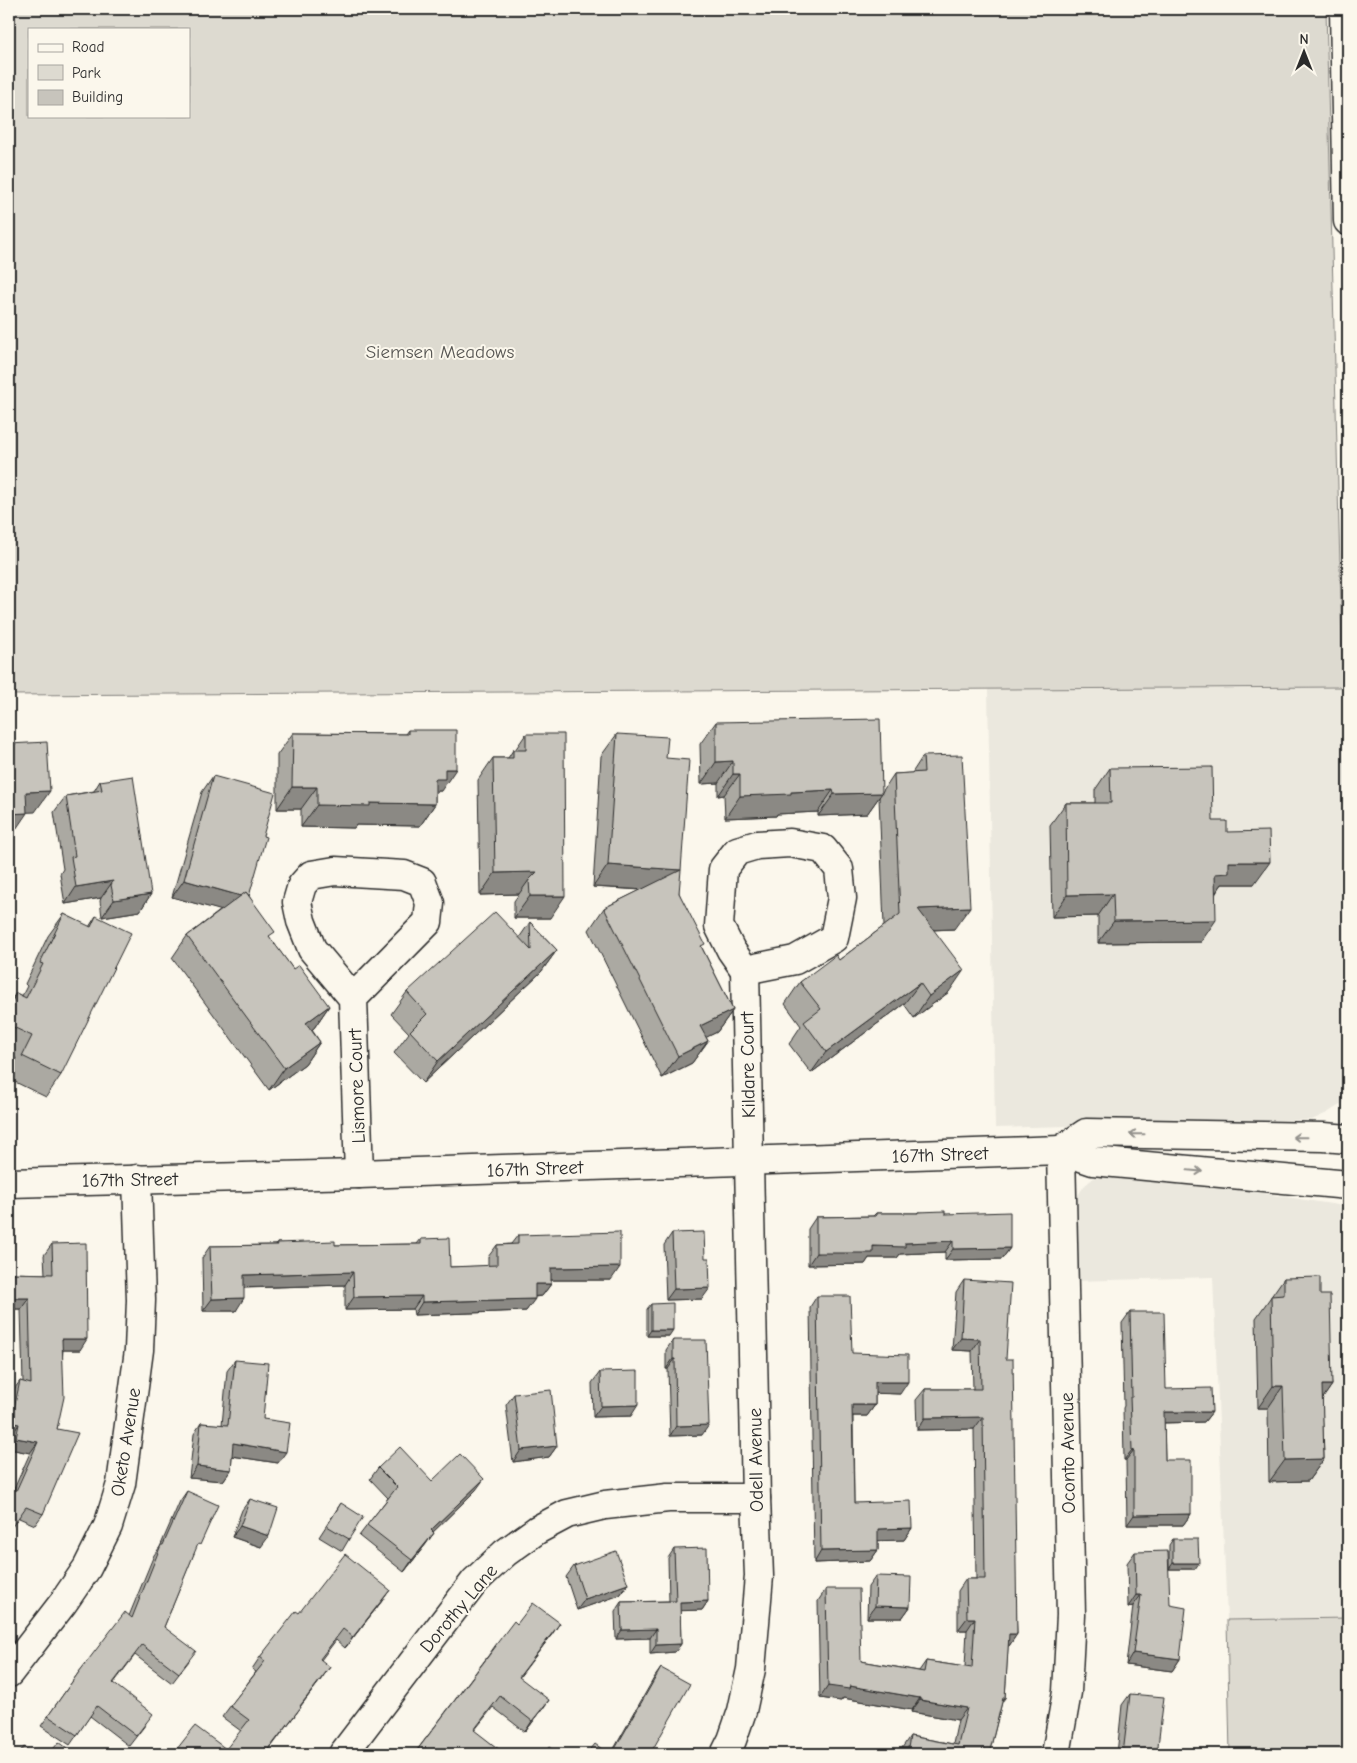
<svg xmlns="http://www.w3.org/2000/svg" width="1357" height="1763" viewBox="0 0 1357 1763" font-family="'Comic Neue',sans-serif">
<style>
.built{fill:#ebe8de}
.green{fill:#dddad0;stroke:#84827e;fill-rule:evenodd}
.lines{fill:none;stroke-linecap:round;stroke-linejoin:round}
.minor-casing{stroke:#2b2b2b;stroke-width:31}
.tertiary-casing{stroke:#2b2b2b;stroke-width:31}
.primary-casing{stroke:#2b2b2b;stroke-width:31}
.minor{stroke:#fbf7ec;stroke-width:28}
.tertiary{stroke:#fbf7ec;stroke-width:28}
.primary{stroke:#fbf7ec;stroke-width:28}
.wall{fill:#aba9a2;stroke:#2b2b2b}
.shaded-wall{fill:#8b8984;stroke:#2b2b2b}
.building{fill:#c7c4bc;stroke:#2b2b2b}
.oneway{stroke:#93918c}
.labels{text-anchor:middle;stroke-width:4;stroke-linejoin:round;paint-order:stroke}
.park-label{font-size:19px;fill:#585754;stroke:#fbf7ec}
.street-label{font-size:19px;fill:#2b2b2b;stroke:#fbf7ec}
</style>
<rect width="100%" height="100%" fill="#fbf7ec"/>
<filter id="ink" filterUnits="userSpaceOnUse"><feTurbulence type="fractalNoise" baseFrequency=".02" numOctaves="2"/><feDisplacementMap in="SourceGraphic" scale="10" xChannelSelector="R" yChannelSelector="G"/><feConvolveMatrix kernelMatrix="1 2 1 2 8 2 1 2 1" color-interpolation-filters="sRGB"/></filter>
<g filter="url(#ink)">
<g class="built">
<path d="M1343,687L1348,820V1094L1343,1103L1327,1113L1312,1120L995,1128L988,689Z"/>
<path d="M1111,1171L1127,1172L1338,1205L1348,1214V1618L1227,1620L1213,1277L1076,1281L1077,1197L1084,1186L1096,1176Z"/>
</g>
<g class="green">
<path d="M9,9H1326L1343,687L9,695ZM29,29H189V116H29Z"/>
<path d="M1348,1618V1754H1230L1227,1620Z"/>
</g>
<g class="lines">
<defs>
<g id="minor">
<path d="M790,843L823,849L839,869L842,898L834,938L795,960L745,970L731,950L719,926L723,869L737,851L757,845Z"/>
<path d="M353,998L428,922L430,903L422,882L404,875L335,871L311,875L302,885L297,902L301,921L312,949L353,998L359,1174"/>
<path d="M9,1673L63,1603L87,1568L108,1526L121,1484L139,1350L141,1300L137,1179"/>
<path d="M343,1754L475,1581L505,1553L537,1530L567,1514L605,1505L668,1498H756"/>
<path d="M725,1754L732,1740L742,1711L751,1669L759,1576L756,1498L745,970"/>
<path d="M1056,1754L1067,1692L1071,1615L1061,1150"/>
</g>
<g id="tertiary">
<path d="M1061,1150L1086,1133L1324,1137L1348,1139"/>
<path d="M9,1183L359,1174L1061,1150L1093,1161L1348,1185"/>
</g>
<path id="primary" d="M1344,9L1348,221"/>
</defs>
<use href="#minor" class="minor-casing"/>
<use href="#tertiary" class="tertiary-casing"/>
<use href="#primary" class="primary-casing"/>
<use href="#minor" class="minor"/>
<use href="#tertiary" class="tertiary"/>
<use href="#primary" class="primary"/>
</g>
<g class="wall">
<path d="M716,722L882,792L894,774L912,773L923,756L954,929L933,930L949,992L914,1018L904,1004L811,1073L789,1044L801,1026L785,1004L800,982L839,960L884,926L879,797L867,814L818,816V812L777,814L776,816L725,818L724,795L718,796V783L701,784L700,744Z"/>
<path d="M408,730L441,791H437L435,794V804L420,826L356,825L354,828L301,827V809H277V755L293,733L405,734Z"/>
<path d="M526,734L550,918H514V901L519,894L480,895L478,780L493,758H508L513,750H515Z"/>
<path d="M617,734L666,758L679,893L702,948L733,1010L717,1032L706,1037L708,1041L692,1063L662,1078L589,930L604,908L641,890L593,887L601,756Z"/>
<path d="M1110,768L1213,821L1227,832L1254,884H1222L1216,893L1201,942L1098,943V916L1052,917L1050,825L1066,803H1095V790Z"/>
<path d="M213,776L263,836L249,896L270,938L293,969L329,1006L314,1028L312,1030L320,1042L305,1064L269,1090L172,958L187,936L221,910L172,897L202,792Z"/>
<path d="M100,781L151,894L140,911L102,917L100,901L101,898L65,904L60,874L63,869L54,812L66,796L94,791Z"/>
<path d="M64,914L89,927L96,916L61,1075L46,1097L9,1079V1074L16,1058L9,1055V1003L16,993L22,996L27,986L25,984L48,936Z"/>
<path d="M530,922L557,950L541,972L423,1083L394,1053L409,1033L391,1014L407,992L519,938Z"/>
<path d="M918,1212L945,1214L1010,1248L1002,1259L945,1260V1252L900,1254L897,1258H869L865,1264L808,1265V1229L816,1217L873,1216L876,1213H917Z"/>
<path d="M672,1233L705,1258L702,1299L666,1300L664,1245Z"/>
<path d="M518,1235L611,1280H551V1284L542,1296L535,1297L526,1311L414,1315L413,1309L345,1310V1285L244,1288L236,1311H203L202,1258L210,1246L276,1245L277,1243L335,1245L417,1244L421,1239L450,1267L488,1266V1257L497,1245L511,1244Z"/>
<path d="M52,1244L80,1350H63L57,1429L43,1514L35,1525L19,1518L14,1489L30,1453L9,1449L12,1435L9,1434V1408L12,1392L20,1381L23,1382L21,1309H9V1273L45,1274L44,1255Z"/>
<path d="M1284,1278L1320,1295L1332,1385L1322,1399L1324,1459L1308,1481L1269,1482L1268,1408H1258L1256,1318Z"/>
<path d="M964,1280L1006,1359L1017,1634L1009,1646H1008L1005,1698L1002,1702L989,1754H901L902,1748L910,1736L953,1744L958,1720L911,1712L912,1710L843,1698L841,1701L820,1698L818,1601L826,1589L861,1661L919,1671L926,1661L965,1667L967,1630H958V1591L966,1579H976L974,1429L917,1430L916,1400L925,1389H973L972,1351L952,1350L956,1292Z"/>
<path d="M817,1296L852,1353L900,1394L875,1393V1405L867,1416H853L854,1503L912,1528L904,1540H878V1550L870,1561L814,1563L810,1307Z"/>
<path d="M651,1304L669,1336H647V1309Z"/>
<path d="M1130,1312L1166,1389L1212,1412L1204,1422L1164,1423L1165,1460L1191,1514L1183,1525H1127L1126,1460H1124L1123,1408L1124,1406L1122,1323Z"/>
<path d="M673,1340L702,1435L670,1436L668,1369H666V1350Z"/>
<path d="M235,1360L263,1419L278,1463L232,1456L231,1470L223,1481L189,1478L194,1434L201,1423L222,1425L227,1371Z"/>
<path d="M600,1372L631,1416L593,1417L592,1383Z"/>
<path d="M514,1394L557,1446L549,1457L513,1462L506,1405Z"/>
<path d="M378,1468L432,1481L476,1490L433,1532L426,1544L404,1572L359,1536L388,1498L370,1479Z"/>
<path d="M187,1491L194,1553L164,1627L189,1661L172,1683L135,1655L113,1684L146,1724L129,1746L90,1716L70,1745L41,1726L79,1672L129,1616L154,1555L160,1547L180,1501Z"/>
<path d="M250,1499L261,1547L232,1537L242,1510Z"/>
<path d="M341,1503L349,1539L342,1551L319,1537Z"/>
<path d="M1173,1539L1195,1569H1169V1545Z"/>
<path d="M674,1549L708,1601L702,1610H680L681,1644L675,1652L650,1654V1638L616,1639L615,1611L621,1602L669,1601L668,1558Z"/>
<path d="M1135,1552L1170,1605L1180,1659L1172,1671L1126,1665L1133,1606L1128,1607L1127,1563Z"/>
<path d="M574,1566L628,1584L620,1595L577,1610L566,1577Z"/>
<path d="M876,1576L910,1607L902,1618H867L868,1587Z"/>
<path d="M382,1601L345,1648L336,1640L321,1660L322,1678L300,1707L293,1718L241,1731L222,1717L256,1672L252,1669L260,1657L299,1613Z"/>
<path d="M517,1624L553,1633L519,1677L542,1710L525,1732L493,1707L474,1731L505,1754H414L488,1656L495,1646Z"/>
<path d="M661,1668L650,1754H611L654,1678Z"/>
<path d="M1130,1694L1157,1754H1117L1122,1705Z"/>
</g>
<g class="shaded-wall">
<path d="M733,761L718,783L701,784L716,762Z"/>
<path d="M445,769H456L441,791H437L430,801L435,779Z"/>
<path d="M733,774H740L724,795L718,796Z"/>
<path d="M292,787H317L301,809H277Z"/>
<path d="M833,790L818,812L777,814L776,816L725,818L740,796L791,792Z"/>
<path d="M50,791L35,812L11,813L26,792Z"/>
<path d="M882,793L867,814L818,816L834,794Z"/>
<path d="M370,803L435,804L420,826L356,825L354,828L301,827L317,805Z"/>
<path d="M27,813L12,835H9V814Z"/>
<path d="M1229,862H1270L1254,884H1222L1214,895L1215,874Z"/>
<path d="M608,865L681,870L665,891L593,887Z"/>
<path d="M537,872L529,880L519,894L480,895L495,873Z"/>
<path d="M184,880L248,898L237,915L172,897Z"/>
<path d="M113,881L101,898L65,904L76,887Z"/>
<path d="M151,894L140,911L102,917L114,900Z"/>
<path d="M1113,894L1098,916L1052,917L1067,895Z"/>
<path d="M530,896H565L550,918H514Z"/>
<path d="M970,907L954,929L903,931L918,909Z"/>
<path d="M1216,920L1201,942L1098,943L1114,921Z"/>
<path d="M557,950L541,972L423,1083L438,1061Z"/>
<path d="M964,970L949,992L914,1018L929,996Z"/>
<path d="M920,983L904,1004L811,1073L826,1052Z"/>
<path d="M329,1006L314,1028L291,1045L306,1023Z"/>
<path d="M733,1010L717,1032L685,1048L700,1026Z"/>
<path d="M708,1041L692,1063L662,1078L678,1056Z"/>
<path d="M320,1042L305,1064L269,1090L284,1068Z"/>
<path d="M953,1241L945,1252L900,1254L897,1258H869L865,1264L808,1265L816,1253L905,1243Z"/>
<path d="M1010,1248L1002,1259L945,1260L953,1249Z"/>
<path d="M620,1267L611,1280H542L551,1268Z"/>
<path d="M353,1272L345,1285L235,1288L244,1275Z"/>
<path d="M535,1284H551L542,1296L526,1297Z"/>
<path d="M710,1288L702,1299L666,1300L674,1289Z"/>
<path d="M422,1296L413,1309L345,1310L354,1297Z"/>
<path d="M9,1298H29L21,1309H9Z"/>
<path d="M244,1298L236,1311H203L212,1299Z"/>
<path d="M535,1299L526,1311L414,1315L422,1302Z"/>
<path d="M651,1330H673L669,1336H647Z"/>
<path d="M961,1338L980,1339L972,1351L952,1350Z"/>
<path d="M62,1339H87L80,1350H55Z"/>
<path d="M673,1359H675L668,1369H666Z"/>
<path d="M875,1382H908L900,1394L867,1393Z"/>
<path d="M1322,1385H1332L1317,1407Z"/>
<path d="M1273,1386H1283L1268,1408H1258Z"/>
<path d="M638,1405L631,1416L593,1417L601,1406Z"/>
<path d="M852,1405H875L867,1416H844Z"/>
<path d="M1164,1412H1212L1204,1422L1156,1423Z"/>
<path d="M983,1417L974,1429L917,1430L925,1418Z"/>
<path d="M11,1422L19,1424L12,1435L9,1434V1426Z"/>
<path d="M709,1425L702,1435L670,1436L676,1426Z"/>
<path d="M16,1438L38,1442L30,1453L9,1449Z"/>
<path d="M233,1443L286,1452L278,1463L225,1455Z"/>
<path d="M557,1446L549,1457L513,1462L521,1450Z"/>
<path d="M1132,1450H1134L1126,1460H1124Z"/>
<path d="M1324,1459L1308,1481L1269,1482L1285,1460Z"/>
<path d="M197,1466L231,1470L223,1481L189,1478Z"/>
<path d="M484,1479L476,1490L423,1542L431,1530Z"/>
<path d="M1191,1514L1183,1525H1127L1134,1515Z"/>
<path d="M240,1526L269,1536L261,1547L232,1537Z"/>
<path d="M912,1528L904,1540L870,1541L878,1529Z"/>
<path d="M434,1533L426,1544L404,1572L412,1560Z"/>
<path d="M878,1550L870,1561L814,1563L821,1551Z"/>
<path d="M1173,1563H1199L1195,1569H1169Z"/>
<path d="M628,1584L620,1595L577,1610L585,1599Z"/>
<path d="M390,1590L382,1601L345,1648L353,1637Z"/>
<path d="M1136,1595H1141L1133,1606L1128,1607Z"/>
<path d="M708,1601L702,1610L674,1611L680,1602Z"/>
<path d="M875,1606L910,1607L902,1618H867Z"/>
<path d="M967,1618H975L967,1630H958Z"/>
<path d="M560,1623L553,1633L512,1687L519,1677Z"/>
<path d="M656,1629L650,1638L616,1639L622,1630Z"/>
<path d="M1009,1634H1017L1009,1646H1000Z"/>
<path d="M681,1644L675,1652L650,1654L656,1645Z"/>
<path d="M1133,1653L1180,1659L1172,1671L1126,1665Z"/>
<path d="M330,1667L322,1678L292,1717L300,1706Z"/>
<path d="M828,1686H850L920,1698L912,1710L843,1698L841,1701L820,1698Z"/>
<path d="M549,1700L542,1710L525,1732L532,1721Z"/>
<path d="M920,1700L967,1708L958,1720L911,1712Z"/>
<path d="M301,1707L266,1754H265Z"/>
</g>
<g class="building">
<path d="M880,719L882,793L834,794L833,790L791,792V794L740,796V774H733V761L716,762V722Z"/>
<path d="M408,730H456V769H445V779H435V804L370,803V806L317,805V787H292L293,733L408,734Z"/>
<path d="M526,734H564L565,896H530L529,880L537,872L495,873L493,758H513V750H526Z"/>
<path d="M617,734L668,737L666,758L689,760L681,870L608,865Z"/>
<path d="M47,742L50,791L26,792L27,813L9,814V744Z"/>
<path d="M962,755L970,907L918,909L964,970L929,996L920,983L826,1052L804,1022L821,1009L800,982L836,955L839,960L900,914L894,774L924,772L923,756Z"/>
<path d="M1212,767L1213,821H1227V832L1269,831L1270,862H1229V873L1215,874L1216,920L1114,921L1113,894L1067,895L1066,803H1111L1110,768Z"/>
<path d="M133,776L151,894L114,900L111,885L113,881L76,887L71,857L75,856L66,796L102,790L100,781Z"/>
<path d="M213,776L275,793L263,836L266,837L249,896L246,892L241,896L184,880Z"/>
<path d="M681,870L679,893L705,944L701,946L733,1010L700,1026L708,1041L678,1056L604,908Z"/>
<path d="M246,892L275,932L269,936L293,969L299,965L329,1006L306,1023L320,1042L284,1068L187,936Z"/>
<path d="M495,912L531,950L530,922L557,950L438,1061L410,1031L427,1014L407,992Z"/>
<path d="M64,914L91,927L96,916L131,933L61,1075L22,1056L32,1036L9,1025V1008L16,993L26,998L43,964L40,963Z"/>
<path d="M945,1211V1214L1010,1212V1248L953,1249V1241L905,1243V1247L873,1246V1253H816V1217L876,1216V1213H918V1212Z"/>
<path d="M620,1232V1267L551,1268V1284H535V1299L422,1302V1296L354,1297L353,1272L244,1275V1298L212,1299L210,1246L278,1245L277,1243L335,1241V1245L421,1244V1239L449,1238L450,1267L497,1265V1245L518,1244V1235Z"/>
<path d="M704,1232L705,1258H709L710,1288L674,1289L672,1233Z"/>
<path d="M86,1243L87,1339H62L64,1397L57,1429L78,1433L43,1514L26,1507L9,1531V1485L16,1491L38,1442L16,1438L19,1424L11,1422L20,1381L31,1384L29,1298H9V1273L53,1274L52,1244Z"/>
<path d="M1320,1277V1295H1330L1332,1385H1322L1324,1459L1285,1460L1283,1386H1273L1271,1296L1284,1295V1278Z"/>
<path d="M964,1280L1011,1283L1006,1359H1013L1017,1634H1009L1005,1698H1003L989,1754H907L910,1736L958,1745L967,1708L920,1700V1698L850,1686L849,1689L828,1686L826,1589H859L861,1661L924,1672L926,1661L972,1668L975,1618H967L966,1579H985L983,1417L925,1418V1389H981L980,1339L961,1338Z"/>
<path d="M817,1296H850L852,1353L908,1355V1382H875V1405H852L854,1503L911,1501L912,1528L878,1529V1550L821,1551Z"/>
<path d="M673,1303V1330H651V1304Z"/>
<path d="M1130,1312H1164L1166,1389L1211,1388L1212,1412H1164L1165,1460H1191V1514L1134,1515V1450H1132L1130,1397H1132Z"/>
<path d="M673,1340H706L709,1425L676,1426L675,1359H673Z"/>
<path d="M235,1360L268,1363L263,1419L290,1423L286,1452L233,1443L231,1470L197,1466L201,1423L228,1425Z"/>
<path d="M638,1371V1405L601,1406L600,1372Z"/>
<path d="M551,1390L557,1446L521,1450L514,1394Z"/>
<path d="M400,1447L432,1481L460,1454L484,1479L431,1530L434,1533L412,1560L367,1525L397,1487L378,1468Z"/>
<path d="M187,1491L218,1505L200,1545L198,1544L164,1627L196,1651L179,1673L142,1645L113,1683L153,1714L136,1736L97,1706L77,1735L48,1716L79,1672L125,1612L132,1618L161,1545H163Z"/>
<path d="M250,1499L278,1508L269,1536L240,1526Z"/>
<path d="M341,1503L363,1517L349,1539L327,1526Z"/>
<path d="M1173,1539H1198L1199,1563H1173Z"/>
<path d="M707,1548L708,1601L680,1602L681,1644L656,1645V1629L622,1630L621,1602L676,1601L674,1549Z"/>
<path d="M616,1551L628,1584L585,1599L574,1566Z"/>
<path d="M1168,1551L1170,1605L1186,1608L1180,1659L1133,1653L1141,1595H1136L1135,1552Z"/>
<path d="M345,1554L390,1590L353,1637L343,1629L320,1659L330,1667L300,1706L301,1707L265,1754H173L195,1726L226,1749L249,1720L230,1706L265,1661L260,1657L296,1611L299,1613Z"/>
<path d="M9,1564L12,1566L9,1570Z"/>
<path d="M876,1576L911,1577L910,1607L875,1606Z"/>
<path d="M533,1603L560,1623L519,1677L549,1700L532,1721L500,1696L474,1730L505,1754H425L418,1749L496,1646H495L514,1621L517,1624Z"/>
<path d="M661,1668L690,1684L650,1754H612Z"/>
<path d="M1130,1694L1164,1697L1157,1754H1123Z"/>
<path d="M59,1742L75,1754H49Z"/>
<path d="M595,1744L609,1754H587Z"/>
<path d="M24,1747L33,1754H18Z"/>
<path d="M549,1747L559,1754H543Z"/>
</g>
<defs><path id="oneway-shaft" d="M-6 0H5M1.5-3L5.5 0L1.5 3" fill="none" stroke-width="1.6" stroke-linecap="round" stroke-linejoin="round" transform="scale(1.25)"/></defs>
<g class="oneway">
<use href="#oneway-shaft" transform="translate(1137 1134) rotate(-179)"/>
<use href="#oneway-shaft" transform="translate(1300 1137) rotate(-179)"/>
<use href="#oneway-shaft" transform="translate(1195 1171) rotate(5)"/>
</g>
</g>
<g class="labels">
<g class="park-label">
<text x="440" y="358">Siemsen Meadows</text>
</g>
<g class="street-label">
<text transform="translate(747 1065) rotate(-91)" y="7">Kildare Court</text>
<text transform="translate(356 1086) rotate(-92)" y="7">Lismore Court</text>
<text transform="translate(940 1154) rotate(-2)" y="7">167th Street</text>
<text transform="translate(535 1168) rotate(-2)" y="7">167th Street</text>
<text transform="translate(130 1179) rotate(-1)" y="7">167th Street</text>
<text transform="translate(125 1442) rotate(-81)" y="7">Oketo Avenue</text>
<text transform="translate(1067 1453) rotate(-91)" y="7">Oconto Avenue</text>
<text transform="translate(755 1460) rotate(-91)" y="7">Odell Avenue</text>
<text transform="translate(458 1608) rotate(-50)" y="7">Dorothy Lane</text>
</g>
</g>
<rect width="1357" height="1763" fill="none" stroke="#fbf7ec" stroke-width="30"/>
<rect x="15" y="15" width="1327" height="1733" fill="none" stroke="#2b2b2b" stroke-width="2" filter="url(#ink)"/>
<rect x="28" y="28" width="162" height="90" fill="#fbf7ec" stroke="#a8a59f"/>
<rect x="38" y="44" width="25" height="8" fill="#fbf7ec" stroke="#a8a59f"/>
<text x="72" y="52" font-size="15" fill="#2b2b2b">Road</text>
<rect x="38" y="65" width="25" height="15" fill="#dddad0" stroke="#a8a59f"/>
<text x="72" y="78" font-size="15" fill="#2b2b2b">Park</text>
<rect x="38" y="90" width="25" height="15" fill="#c7c4bc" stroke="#a8a59f"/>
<text x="72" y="102" font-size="15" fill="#2b2b2b">Building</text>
<g transform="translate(1304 52)" stroke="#fbf7ec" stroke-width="4" paint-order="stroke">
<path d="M0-4L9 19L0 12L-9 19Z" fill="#2b2b2b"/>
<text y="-8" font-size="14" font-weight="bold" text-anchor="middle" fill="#2b2b2b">N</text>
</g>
</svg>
